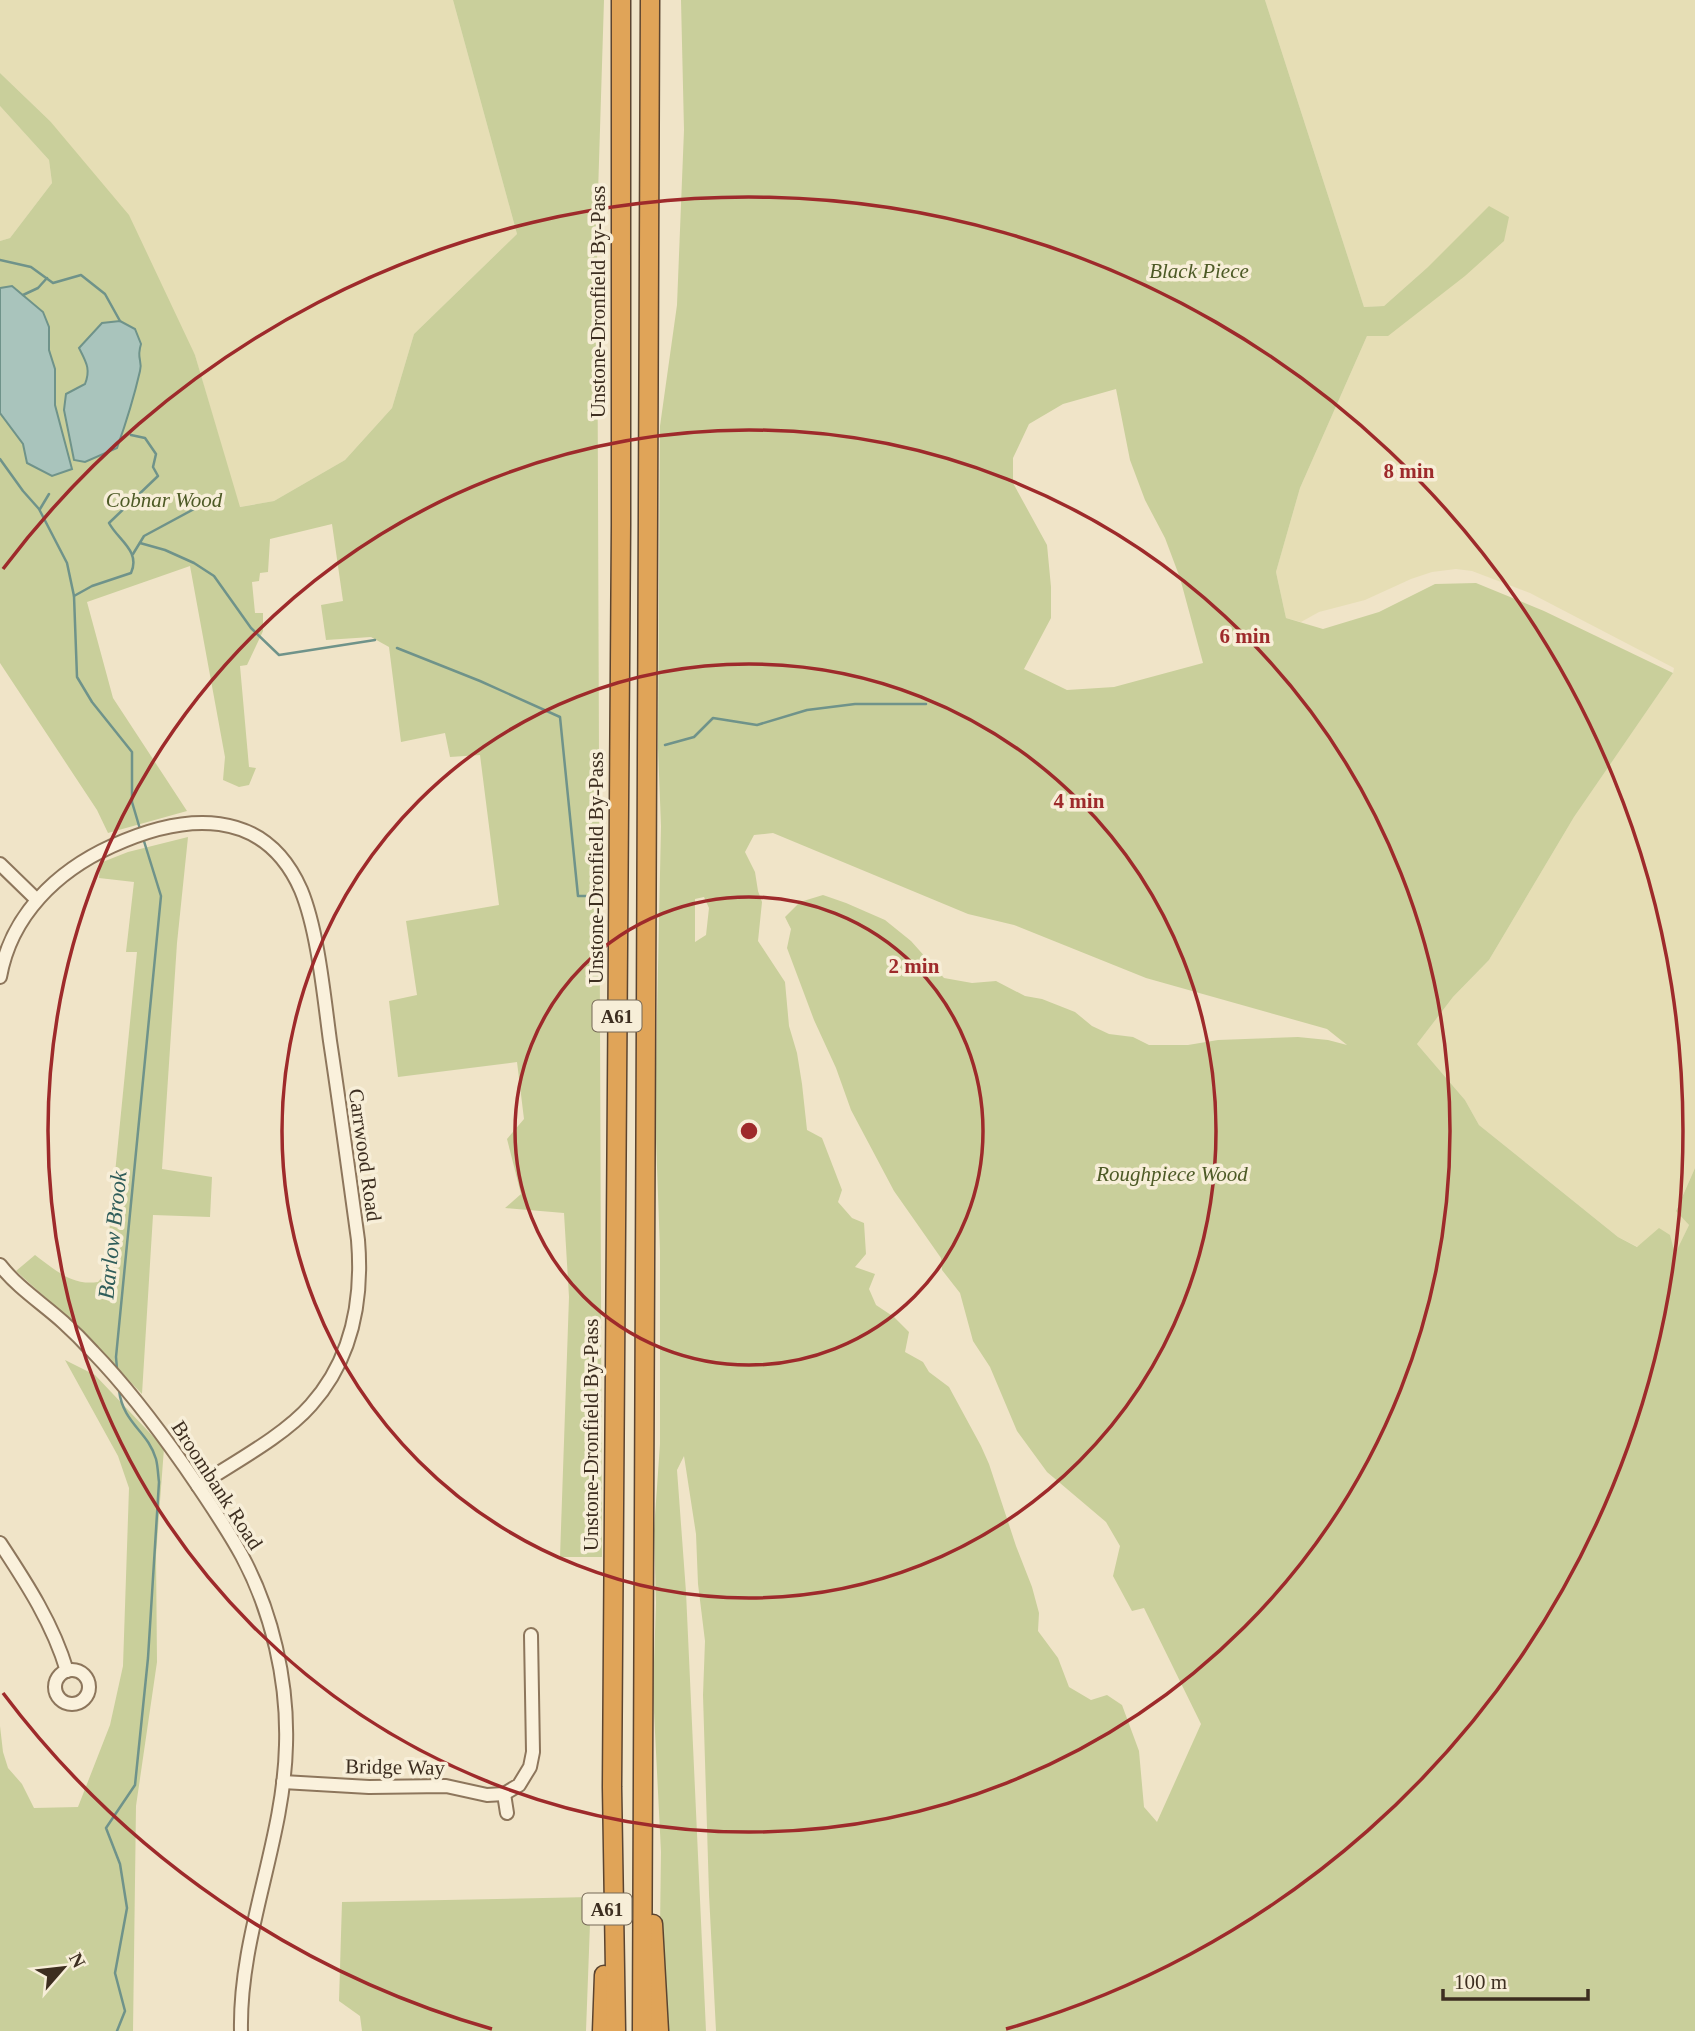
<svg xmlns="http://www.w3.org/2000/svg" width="1695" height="2031" viewBox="0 0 1695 2031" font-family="'Times New Roman',serif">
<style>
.farmland{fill:#e6deb5}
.green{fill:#c9cf9b;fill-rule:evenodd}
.water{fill:#a9c4bc;stroke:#6f938a;stroke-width:2}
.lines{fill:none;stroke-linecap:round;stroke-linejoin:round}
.stream{stroke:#6f938a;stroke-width:2.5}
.minor-casing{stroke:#8d765c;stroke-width:16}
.highway-casing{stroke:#5b4430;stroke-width:21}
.minor{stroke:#faf1dc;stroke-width:12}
.highway{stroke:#e0a458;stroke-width:18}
.ring{fill:none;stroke:#9e2a2b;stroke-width:3.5}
.labels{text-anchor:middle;stroke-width:7;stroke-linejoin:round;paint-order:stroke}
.shield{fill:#f7eed8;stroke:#756857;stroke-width:2}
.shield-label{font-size:19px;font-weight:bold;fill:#3d2e20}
.park-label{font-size:21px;font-style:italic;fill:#4d5a26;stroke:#f7eed8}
.street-label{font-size:21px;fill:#3d2e20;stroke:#f7eed8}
.water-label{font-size:23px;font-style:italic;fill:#2f5d5a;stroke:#f7eed8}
.centre{fill:#9e2a2b;stroke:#f7eed8;stroke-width:3.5}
.ring-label{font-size:21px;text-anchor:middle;font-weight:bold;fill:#9e2a2b;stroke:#f7eed8;stroke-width:7;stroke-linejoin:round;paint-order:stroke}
</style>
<rect width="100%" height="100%" fill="#f0e4c8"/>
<g class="farmland">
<path d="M0,0H453L517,234L414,334L392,408L345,460L274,501L239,507L195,355L50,121L0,73Z"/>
<path d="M1265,0H1695V1168L1676,1210L1689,1225L1675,1255L1638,1247L1618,1237L1479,1125L1465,1100L1417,1044L1453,997L1489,960L1574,817L1673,673L1674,668L1530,593L1472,571L1456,569L1432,572L1411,579L1365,600L1319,612L1301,622L1286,618L1276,572L1300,488L1367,336L1428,267L1384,306L1364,307Z"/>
<path d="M0,106L49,160L52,183L10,238L0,241Z"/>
</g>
<g class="green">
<path d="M453,0H604L597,226L602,1557H560L569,1297L564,1213L505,1208L521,1194L507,1139L524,1119L517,1062L398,1077L389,1001L417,995L406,921L499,905L480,755L450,757L445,733L401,742L389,647L371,637L326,640L321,605L343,601L332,524L270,539L268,572L260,573L259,581L252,582L255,613H263V631L247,665L240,666L249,767L256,768L249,785L239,787L223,780L225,757L190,566L87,602L113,698L187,811L108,833L97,810L0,663V413L23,444L71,469L55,405V369L49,350V327L43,312L12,286L0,288V241L10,238L52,183L49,160L0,106V73L50,121L129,215L195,355L240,507L274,501L345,460L392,408L414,334L517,234ZM89,367L131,398L126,422L117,447L85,462L74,460L64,410L66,394L85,383Z"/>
<path d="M681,0H1265L1364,307L1384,306L1428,267L1489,206L1509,217L1504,241L1465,276L1388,336H1367L1300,488L1276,572L1286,618L1323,629L1379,612L1435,584L1476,583L1544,611L1673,673L1574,817L1489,960L1453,997L1417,1044L1465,1100L1479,1125L1618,1237L1637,1247L1659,1228L1670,1235L1675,1254L1689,1225L1676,1211L1695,1168V2031H716L709,1894L703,1695L705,1641L698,1584L696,1534L684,1456L677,1470L686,1592L706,2031H667L660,1928L661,1852L653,1692L656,1603L654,1530L660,1444V1251L655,1111L661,826L658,748L660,426L677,305L684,130ZM1116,389L1130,460L1145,500L1165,538L1180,578L1203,663L1114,687L1067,690L1024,669L1051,618V587L1047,545L1013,483V458L1029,424L1063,404ZM773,833L968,914L1014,925L1146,978L1327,1029L1347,1045L1328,1040L1298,1037L1218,1040L1188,1045H1149L1133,1037L1109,1034L1092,1026L1075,1012L1042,999L1025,996L996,981L972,983L944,978L911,941L885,920L846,903L823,895L800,902L785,917L791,929L787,948L814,1020L836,1068L851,1110L894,1191L941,1258L942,1270L960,1293L973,1341L990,1367L1017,1431L1047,1472L1106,1522L1120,1546L1113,1576L1132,1611L1144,1608L1201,1724L1157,1822L1144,1807L1139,1751L1122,1705L1107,1695L1091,1700L1069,1687L1058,1658L1038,1631L1039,1613L1032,1587L1016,1546L989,1464L981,1446L949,1387L929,1372L923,1362L905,1352L909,1332L894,1317L876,1305L869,1289L875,1274L855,1267L866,1254L864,1223L852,1218L838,1202L842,1190L822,1138L807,1130L802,1084L797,1053L789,1026L785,982L758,941L762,902L758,891L755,872L745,852L754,835ZM704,897L709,908L706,935L695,942V899Z"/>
<path d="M188,837L177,943L162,1169L212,1177L210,1217L153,1215L142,1394L74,1323L16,1271L35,1255C55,1270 72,1286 98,1282L105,1274L137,952H126L134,882L99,878L100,863L128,852Z"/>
<path d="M65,1360L95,1375L164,1448L156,1555L157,1662L136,1806L133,2031H0V1726L3,1752L8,1768L22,1784L34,1808L78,1807L110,1725L123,1666L129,1488L118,1456Z"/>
<path d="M591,1897L586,2031H362L360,2016L339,2001L342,1902Z"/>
</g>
<g class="water">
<path d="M12,286L43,312L49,327V350L55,369V405L72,469L52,476L27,463L23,444L0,413V288Z"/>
<path d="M120,321L135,329L141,344C136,360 143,360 140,371C134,397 126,423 117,448L85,462L74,460L64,410L66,394L85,384C91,369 86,362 79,348L102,323Z"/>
</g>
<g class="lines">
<g class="stream">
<path d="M0,260L31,267L53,283L81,275L105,294L120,321"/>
<path d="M23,295L38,288L47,278"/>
<path d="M0,459L23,491L39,509L67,563L74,596L77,677L92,702L132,752V802L140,829"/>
<path d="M40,509L49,494"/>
<path d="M140,543L165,550L194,563L214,576L251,628L279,655L375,640"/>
<path d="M133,554L144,536L196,508L207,506"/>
<path d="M74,596L92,586L131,573C141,551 118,540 109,523L158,476L153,467L156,454L145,438L131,435"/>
<path d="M397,648L480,681L560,717L578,896H587"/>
<path d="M665,745L694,737L713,718L757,725L807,710L855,704H926"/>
<path d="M117,1369L116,1357L161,896L143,838"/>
<path d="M117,2031L125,2011L115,1973L127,1908L120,1864L106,1828L135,1785L148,1658L159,1482C158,1475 158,1467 156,1459C148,1431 123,1424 119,1390"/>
</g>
<defs>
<g id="minor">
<path d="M0,864L36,899"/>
<path d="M0,977C11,915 57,871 112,846C184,813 264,806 301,890C318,931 324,997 330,1041C340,1107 349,1174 358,1240C363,1300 352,1359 311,1405C284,1436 233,1463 198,1486"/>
<path d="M0,1265C18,1288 42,1303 63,1322C73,1331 83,1341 93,1352C127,1387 157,1427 185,1467C205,1496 225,1525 242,1556C272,1612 288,1681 286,1745C284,1842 239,1934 241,2031"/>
<path d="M0,1543C27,1584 53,1624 67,1671"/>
<circle cx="72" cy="1687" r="17"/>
<path d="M283,1782L369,1787L446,1786L487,1795L504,1794L519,1785L530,1767L533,1752L531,1635"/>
<path d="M504,1794L507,1813"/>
</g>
<g id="highway">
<path d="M653,1924L659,2031"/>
<path d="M602,2031L604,1975"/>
<path d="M616,2031L612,1787L621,525V0"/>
<path d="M642,2031L650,0"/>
</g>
</defs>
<use href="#minor" class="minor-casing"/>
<use href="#highway" class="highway-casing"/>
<use href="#minor" class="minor"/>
<use href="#highway" class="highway"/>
</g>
<g class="ring">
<circle cx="749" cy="1131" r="234"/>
<circle cx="749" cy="1131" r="467"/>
<circle cx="749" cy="1131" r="701"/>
<path d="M492 2029A934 934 0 0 1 3 1693M3 569A934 934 0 1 1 1006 2029"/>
</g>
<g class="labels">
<g class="shield">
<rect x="592.5" y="1000.5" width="49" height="31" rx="5"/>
<rect x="582.5" y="1893.5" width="49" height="31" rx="5"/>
</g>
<g class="shield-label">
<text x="617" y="1023">A61</text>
<text x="607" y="1916">A61</text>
</g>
<g class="park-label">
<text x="1199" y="278">Black Piece</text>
<text x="164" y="507">Cobnar Wood</text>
<text x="1172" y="1181">Roughpiece Wood</text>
</g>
<g class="street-label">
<text transform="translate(598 302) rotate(-90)" y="7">Unstone-Dronfield By-Pass</text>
<text transform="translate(596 868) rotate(-90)" y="7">Unstone-Dronfield By-Pass</text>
<text transform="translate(365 1155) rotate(82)" y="7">Carrwood Road</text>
<text transform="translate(591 1435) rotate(-90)" y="7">Unstone-Dronfield By-Pass</text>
<text transform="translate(217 1485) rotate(57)" y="7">Broombank Road</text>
<text transform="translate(395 1767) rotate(1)" y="7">Bridge Way</text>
</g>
<g class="water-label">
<text transform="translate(112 1235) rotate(-84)" y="8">Barlow Brook</text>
</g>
</g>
<circle cx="749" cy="1131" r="10" class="centre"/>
<g class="ring-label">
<text x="1409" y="478">8 min</text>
<text x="1245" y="643">6 min</text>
<text x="1079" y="808">4 min</text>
<text x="914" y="973">2 min</text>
</g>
<g transform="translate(63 1968) rotate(62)" stroke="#f7eed8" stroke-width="5" paint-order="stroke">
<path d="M0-5L12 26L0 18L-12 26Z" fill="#3d2e20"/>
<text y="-10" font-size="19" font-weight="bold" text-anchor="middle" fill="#3d2e20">N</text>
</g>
<path d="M1443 1989v10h145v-10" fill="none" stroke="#3d2e20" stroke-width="3.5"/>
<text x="1454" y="1989" font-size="21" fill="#3d2e20" stroke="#f7eed8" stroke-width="5" paint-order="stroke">100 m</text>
</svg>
